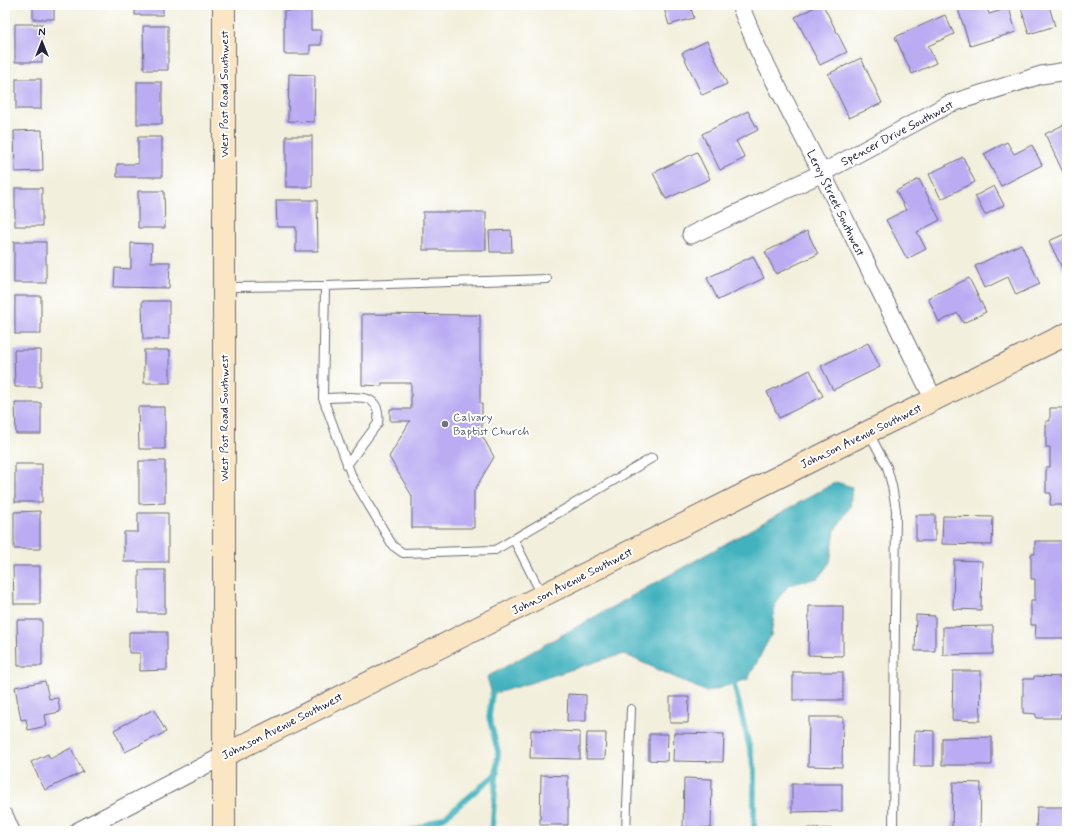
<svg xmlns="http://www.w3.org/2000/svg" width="1072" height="836" viewBox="0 0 1072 836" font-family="Mynerve,sans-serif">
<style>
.water{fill:#43b2be;stroke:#326a7c}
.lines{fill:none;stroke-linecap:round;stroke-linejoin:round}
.stream{stroke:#43b2be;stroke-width:5.5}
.building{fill:#baabf2}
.lane-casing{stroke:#6b6a73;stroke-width:10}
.street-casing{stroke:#6b6a73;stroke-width:19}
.secondary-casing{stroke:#6b6a73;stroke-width:24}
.lane{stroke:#fff;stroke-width:8}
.street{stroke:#fff;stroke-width:17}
.secondary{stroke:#fbe6c4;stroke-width:22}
.worship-dot{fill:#6b7280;stroke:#fff;stroke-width:1.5}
.labels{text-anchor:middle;stroke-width:4;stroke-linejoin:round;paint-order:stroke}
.street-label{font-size:12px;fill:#22223b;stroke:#fff}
.worship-label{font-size:12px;fill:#5b616d;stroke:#fff;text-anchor:start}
</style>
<rect width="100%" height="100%" fill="#fff"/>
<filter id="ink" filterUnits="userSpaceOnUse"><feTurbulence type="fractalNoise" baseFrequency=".025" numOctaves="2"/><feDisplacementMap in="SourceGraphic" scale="8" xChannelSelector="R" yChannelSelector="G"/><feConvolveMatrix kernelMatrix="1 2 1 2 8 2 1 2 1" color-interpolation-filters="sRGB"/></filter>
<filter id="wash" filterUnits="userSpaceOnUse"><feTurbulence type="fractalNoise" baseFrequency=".012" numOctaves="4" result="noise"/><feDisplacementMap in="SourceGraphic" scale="16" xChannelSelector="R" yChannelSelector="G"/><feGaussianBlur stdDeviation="0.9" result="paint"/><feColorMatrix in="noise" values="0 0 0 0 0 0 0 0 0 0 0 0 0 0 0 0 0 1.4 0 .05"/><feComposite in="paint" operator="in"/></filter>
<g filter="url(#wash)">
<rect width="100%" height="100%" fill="#f2efdc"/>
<path class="water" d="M836,482L852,487L850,507L835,530L830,562L818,578L789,585L776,601L771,635L748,679L707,692L624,654L604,659L517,687L492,694L487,677Z"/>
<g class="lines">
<g class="stream">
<path d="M734,684L754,766V831"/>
<path d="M492,694L489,717L498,752L492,831"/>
<path d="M411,831L445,817L497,773"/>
</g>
</g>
<g id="blocks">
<g class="building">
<rect x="33" y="5" width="21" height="14"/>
<rect x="135" y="5" width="28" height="10"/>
<path d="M663,5H690L694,18L669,25Z"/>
<path d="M819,5H823L847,52L820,65L795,17Z"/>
<path d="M972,5H986L989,14L1009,8L1016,32L970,46L958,9Z"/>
<path d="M1020,5H1052L1049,6L1055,26L1029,34Z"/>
<path d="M284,11H311V30H321V45H310V54H284Z"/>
<path d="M945,15L954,34L928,46L936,63L912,74L895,37Z"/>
<rect x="15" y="24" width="27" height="38"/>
<path d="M143,26H168V70H144Z"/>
<path d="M707,41L727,84L702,95L682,53Z"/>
<path d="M861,58L882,103L849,118L828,74Z"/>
<path d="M289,74L315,75L314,122L288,121Z"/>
<rect x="16" y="79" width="25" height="30"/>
<rect x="137" y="82" width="25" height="42"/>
<path d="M748,111L758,130L736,141L745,158L720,170L702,134Z"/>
<path d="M1065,124L1067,129V181L1045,134Z"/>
<path d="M42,130L43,171L15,172L14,131Z"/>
<rect x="286" y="136" width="26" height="51"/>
<path d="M138,137H162V177H117V164H138Z"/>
<path d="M1007,142L1014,154L1032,145L1042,165L1001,186L984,154Z"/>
<path d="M697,152L710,179L666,199L653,173Z"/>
<path d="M963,157L975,182L941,199L929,174Z"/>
<path d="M919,179L940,220L917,232L926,249L907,259L886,220L906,210L896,191Z"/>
<path d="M994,186L1004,205L985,215L975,196Z"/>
<rect x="15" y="188" width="27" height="38"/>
<path d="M138,191H164L165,228H138Z"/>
<path d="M276,200H317L318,251H296V227H277Z"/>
<rect x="423" y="212" width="63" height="38"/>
<path d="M511,230L512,252H490L489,231Z"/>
<path d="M807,231L818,254L776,274L765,252Z"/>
<path d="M1067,233V267L1063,270L1049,241Z"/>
<rect x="14" y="242" width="32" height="41"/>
<path d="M131,243L152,244L151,262H170L169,288L114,287L115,268L131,269Z"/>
<path d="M1021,244L1040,284L1016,295L1008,277L985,288L975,266Z"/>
<path d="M753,256L764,278L718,300L707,278Z"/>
<path d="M969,278L986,312L963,323L958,313L939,322L928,298Z"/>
<rect x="15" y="296" width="26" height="38"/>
<path d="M142,301H169V339H143Z"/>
<path d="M362,314L480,315V403L482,404V428L479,430L494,457L474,491V528H412V496L389,457L410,421H390V409H411V383H382V386L362,385Z"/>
<path d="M868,343L880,367L833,390L821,366Z"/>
<path d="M14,350H41V387H15Z"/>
<rect x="144" y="350" width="26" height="33"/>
<path d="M810,370L823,396L779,418L767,392Z"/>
<path d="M15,403H41V434H16Z"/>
<path d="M138,407H165V449H139Z"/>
<path d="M1050,408H1067V505H1050L1051,493H1046V467H1050V447H1046V421H1050Z"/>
<path d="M139,461H165V503L139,504Z"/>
<rect x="15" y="464" width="27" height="38"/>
<path d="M40,511V549H14V512Z"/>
<path d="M138,513H168V562H124V532H138Z"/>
<rect x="916" y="515" width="19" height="26"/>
<path d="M943,516L993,517L992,545L942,544Z"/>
<path d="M1035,541H1067V638H1035L1036,625H1031V600H1035V579H1031V554H1035Z"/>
<path d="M954,560L982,561L981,610L953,609Z"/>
<path d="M13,566H40V604H14Z"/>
<rect x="139" y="570" width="26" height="43"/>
<path d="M809,606H843V656L808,655Z"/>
<path d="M916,615L935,616V651H915Z"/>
<path d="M17,620H42V666H18Z"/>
<path d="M993,626V654L943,655V627Z"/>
<path d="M129,632H167V670L140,671V653H129Z"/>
<path d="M953,671H981L980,721L952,720Z"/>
<rect x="793" y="672" width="50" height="28"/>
<path d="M1034,676L1064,677V679H1067V714H1061V718H1036V714L1023,713V679H1034Z"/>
<path d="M45,681L49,699L58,698L60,712L45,715L47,726L28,730L26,719L21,720L15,687Z"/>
<path d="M568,694L586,695V721H567Z"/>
<path d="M670,697H689L688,723H670Z"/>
<path d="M154,709L166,732L125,752L114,730Z"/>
<path d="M809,717H843L842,767L808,766Z"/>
<path d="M531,730L580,732V759L530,758Z"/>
<path d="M915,730L934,731V766H914Z"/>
<path d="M587,733H606L605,759H586Z"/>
<path d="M674,733L724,734L723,762L673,761Z"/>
<path d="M649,734H668L667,761L649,760Z"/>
<path d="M992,737V765H942V738Z"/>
<path d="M71,748L83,772L45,790L31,762L48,754L50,759Z"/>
<path d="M541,775L568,776V825H540Z"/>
<path d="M684,778L712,779L711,828L683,827Z"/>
<path d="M953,782L981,783L980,831H952Z"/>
<path d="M792,784H842V811L792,812Z"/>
<path d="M1037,807H1067V831H1036Z"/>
<path d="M808,828L843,829V831H808Z"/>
</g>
</g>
</g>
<g filter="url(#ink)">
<use href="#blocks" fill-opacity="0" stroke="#6b6a73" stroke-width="1"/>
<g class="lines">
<defs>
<g id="lane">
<path d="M547,279L325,286L323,398L352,477L393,546L403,553L495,550L652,458"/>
<path d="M224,287L325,286"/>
<path d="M323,398C333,398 363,395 370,400C379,405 379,415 378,423L347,465"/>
<path d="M869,433L887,467L892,486L896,510L893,831"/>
<path d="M514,540L542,595"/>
<path d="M626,831L631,709"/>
</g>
<g id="street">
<path d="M740,5L758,49L822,173L934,400"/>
<path d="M691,235L822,173L949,104L1041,75L1067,71"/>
<path d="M5,817L11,831"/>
<path d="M78,831L223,756"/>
</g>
<g id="secondary">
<path d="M223,756L868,432L1067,334"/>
<path d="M224,831V5"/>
</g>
</defs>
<use href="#lane" class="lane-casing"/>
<use href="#street" class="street-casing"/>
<use href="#secondary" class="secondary-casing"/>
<use href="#lane" class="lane"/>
<use href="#street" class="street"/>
<use href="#secondary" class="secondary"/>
</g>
</g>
<circle class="worship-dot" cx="445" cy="424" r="4"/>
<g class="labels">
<g class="street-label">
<text transform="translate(224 94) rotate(-90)" y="4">West Post Road Southwest</text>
<text transform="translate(897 133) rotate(-28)" y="4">Spencer Drive Southwest</text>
<text transform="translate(836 203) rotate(64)" y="4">Leroy Street Southwest</text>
<text transform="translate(224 418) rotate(-90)" y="4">West Post Road Southwest</text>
<text transform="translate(861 436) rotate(-26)" y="4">Johnson Avenue Southwest</text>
<text transform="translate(572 581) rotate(-27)" y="4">Johnson Avenue Southwest</text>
<text transform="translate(282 726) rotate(-27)" y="4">Johnson Avenue Southwest</text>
</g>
<g class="worship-label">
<text x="453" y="421">Calvary<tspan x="453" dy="14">Baptist Church</tspan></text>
</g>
</g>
<rect width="1072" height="836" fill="none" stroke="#fff" stroke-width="20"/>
<g transform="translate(42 42)" stroke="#ffffff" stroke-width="3" paint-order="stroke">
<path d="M0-3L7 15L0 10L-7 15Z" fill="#22223b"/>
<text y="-6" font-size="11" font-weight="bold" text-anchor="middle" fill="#22223b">N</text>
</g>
</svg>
